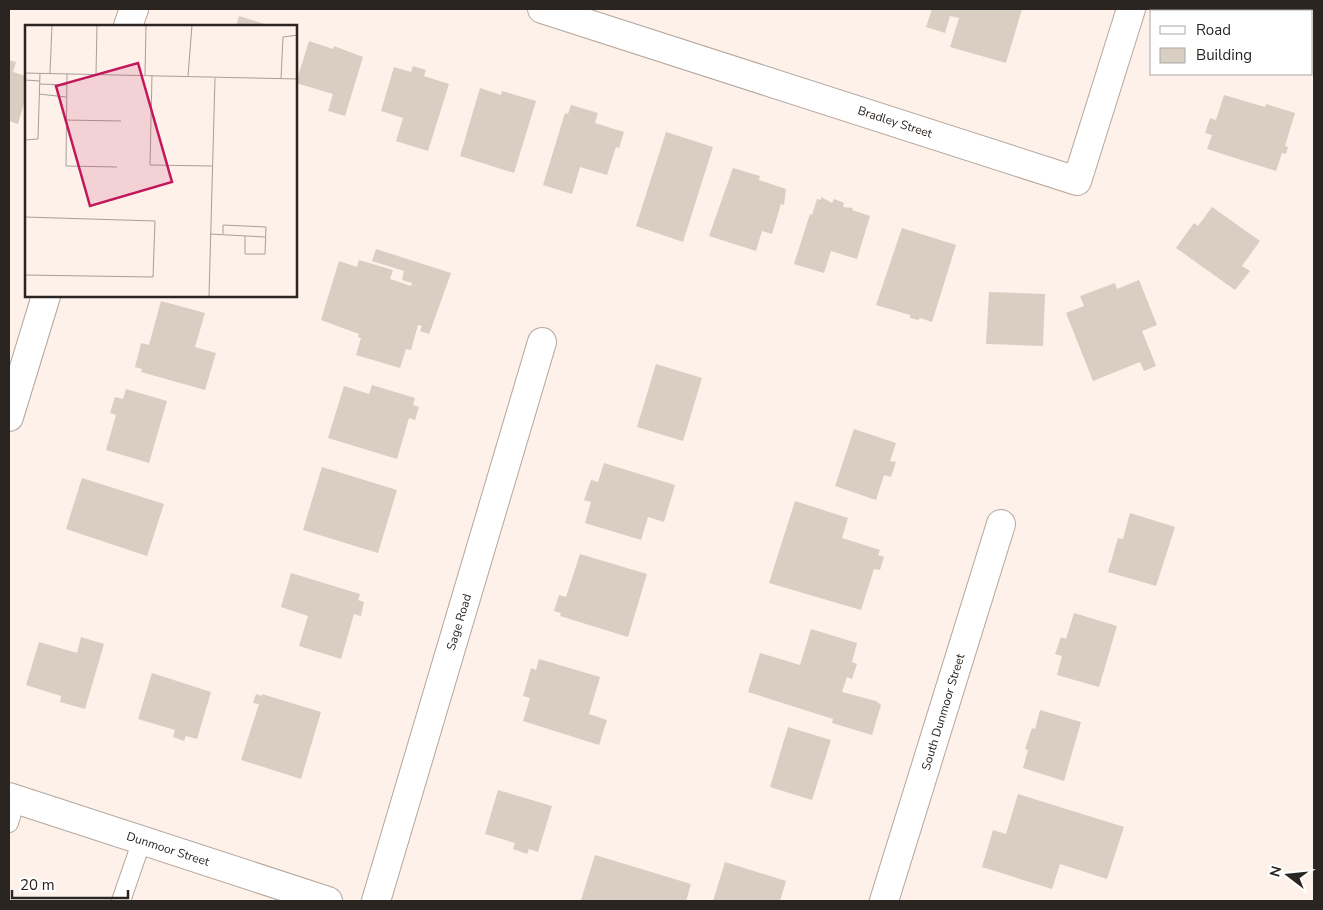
<svg xmlns="http://www.w3.org/2000/svg" width="1323" height="910" viewBox="0 0 1323 910" font-family="'Nunito Sans',sans-serif">
<style>
.building{fill:#d9cec2}
.lines{fill:none;stroke-linecap:round;stroke-linejoin:round}
.lane-casing{stroke:#b3a69c;stroke-width:20}
.street-casing{stroke:#b3a69c;stroke-width:30}
.secondary-casing{stroke:#b3a69c;stroke-width:30}
.lane{stroke:#fff;stroke-width:18}
.street{stroke:#fff;stroke-width:28}
.secondary{stroke:#fff;stroke-width:28}
.labels{text-anchor:middle;stroke-width:4;stroke-linejoin:round;paint-order:stroke}
.street-label{font-size:12px;fill:#2a2521;stroke:#fff}
.inset-road{fill:none;stroke:#a99f99;stroke-width:1}
.view{fill:#c2185b;fill-opacity:0.15;stroke:#c2185b;stroke-width:2.5}
.inset-edge{fill:none;stroke:#2a2521;stroke-width:2.5}
</style>
<rect width="100%" height="100%" fill="#fdf1e9"/>
<g class="building">
<path d="M932,9H1022L1006,63L950,47L959,18L950,16L945,33L926,27Z"/>
<path d="M1234,9H1252L1258,11H1233Z"/>
<path d="M239,16L271,26H236Z"/>
<path d="M309,41L333,49L334,46L363,57L345,116L328,111L333,94L296,83Z"/>
<path d="M9,60L16,62L13,72L26,76V96L18,124L9,121Z"/>
<path d="M413,66L426,70L424,76L449,84L428,151L396,141L403,118L381,111L394,67L411,72Z"/>
<path d="M480,88L501,95L502,91L536,101L514,173L460,156Z"/>
<path d="M1224,95L1265,107L1266,104L1295,113L1285,146L1288,147L1286,154L1282,153L1276,171L1207,149L1212,135L1205,133L1210,118L1216,120Z"/>
<path d="M571,105L598,113L595,123L624,132L619,148L616,147L607,175L580,167L572,194L543,185L565,113L568,114Z"/>
<path d="M666,132L713,147L683,242L636,226Z"/>
<path d="M733,168L760,176L759,180L786,189L784,205L781,204L772,234L762,231L756,251L709,236Z"/>
<path d="M821,197L832,203L834,199L844,203L843,207L853,208L852,210L870,216L857,259L831,251L824,273L794,264L810,214L812,215L817,199L821,200Z"/>
<path d="M1212,207L1260,241L1242,266L1250,271L1235,290L1176,248L1194,223L1198,226Z"/>
<path d="M902,228L956,245L932,322L920,318L918,320L910,318V315L876,305Z"/>
<path d="M376,249L451,273L431,329L429,334L420,331L422,326L418,325L411,350L406,349L400,368L356,355L361,338L358,337L359,334L321,320L339,261L357,267L359,260L393,270L390,279L411,286L412,283L402,280L404,271L372,261Z"/>
<path d="M1139,280L1157,325L1142,331L1156,366L1144,371L1140,362L1093,381L1066,313L1084,306L1080,296L1115,283L1117,289Z"/>
<path d="M989,292L1045,294L1043,346L986,344Z"/>
<path d="M161,301L205,313L195,347L216,353L205,390L141,372L142,369L135,367L141,343L149,345Z"/>
<path d="M656,364L702,378L683,441L637,427Z"/>
<path d="M372,385L415,398L413,405L419,407L415,420L409,418L397,459L328,438L344,386L369,394Z"/>
<path d="M126,389L167,401L149,463L106,450L116,415L110,413L115,397L123,399Z"/>
<path d="M854,429L896,443L890,461L896,462L891,477L884,475L876,500L835,486Z"/>
<path d="M604,463L675,485L664,522L648,517L641,540L585,523L591,502L584,500L591,480L598,482Z"/>
<path d="M322,467L397,490L378,553L303,530Z"/>
<path d="M82,478L164,504L147,556L66,529Z"/>
<path d="M795,501L848,518L842,538L880,550L878,555L884,557L880,570L874,569L861,610L769,583Z"/>
<path d="M1130,513L1175,527L1156,586L1108,572L1118,538L1123,539Z"/>
<path d="M580,554L647,574L628,637L560,616L561,613L554,611L559,595L566,597Z"/>
<path d="M291,573L360,594L358,600L364,602L361,616L354,614L341,659L299,646L308,616L281,607Z"/>
<path d="M1074,613L1117,626L1099,687L1057,675L1062,656L1055,654L1061,637L1066,639Z"/>
<path d="M811,629L857,643L852,662L857,664L852,679L847,677L842,692L876,701L881,705L872,735L832,723L833,719L748,692L760,653L800,665Z"/>
<path d="M81,637L104,644L85,709L60,702L61,696L26,685L39,642L77,653Z"/>
<path d="M539,659L600,677L589,714L607,720L599,745L523,721L530,698L523,696L531,668L536,670Z"/>
<path d="M152,673L211,692L197,739L186,736L184,741L173,737L175,730L138,719Z"/>
<path d="M256,694L262,696V694L321,712L301,779L241,760L259,704L253,703Z"/>
<path d="M1040,710L1081,722L1064,781L1023,768L1028,750L1025,749L1032,728L1035,729Z"/>
<path d="M788,727L831,740L812,800L770,787Z"/>
<path d="M498,790L552,806L538,852L529,849L527,854L513,849L515,843L485,834Z"/>
<path d="M1018,794L1124,827L1107,879L1060,864L1052,889L982,867L993,830L1006,834Z"/>
<path d="M595,855L691,884L686,901L581,900Z"/>
<path d="M725,862L786,881L780,901H713Z"/>
</g>
<g class="lines">
<defs>
<g id="lane">
<path d="M9,823L16,799"/>
<path d="M121,901L142,840"/>
</g>
<g id="street">
<path d="M542,9L1077,181L1131,9"/>
<path d="M9,797L328,901"/>
<path d="M376,901L542,342"/>
<path d="M884,901L1001,524"/>
</g>
<g id="secondary">
<path d="M128,26L134,9"/>
<path d="M9,417L46,296"/>
</g>
</defs>
<use href="#lane" class="lane-casing"/>
<use href="#street" class="street-casing"/>
<use href="#secondary" class="secondary-casing"/>
<use href="#lane" class="lane"/>
<use href="#street" class="street"/>
<use href="#secondary" class="secondary"/>
</g>
<g class="labels">
<g class="street-label">
<text transform="translate(895 122) rotate(18)" y="4">Bradley Street</text>
<text transform="translate(459 622) rotate(-73)" y="4">Sage Road</text>
<text transform="translate(943 712) rotate(-73)" y="4">South Dunmoor Street</text>
<text transform="translate(168 849) rotate(18)" y="4">Dunmoor Street</text>
</g>
</g>
<g transform="translate(25 25)">
<rect width="272" height="272" fill="#fdf1e9"/>
<path class="inset-road" d="M0,48L273,54M25,48L27,0M42,49L41,141L92,142M71,49L72,0M120,50L121,0M127,50L125,140L187,141M163,51L167,0M256,54L258,12L273,10M0,55L15,56M15,59L41,60M14,69L41,72M40,95L96,96M0,115L13,114L15,48M0,192L130,196L128,252L0,250M185,209L240,212M198,209V200L241,202L240,229H220V211M184,272L190,53"/>
<path class="view" d="M113,38L147,157L65,181L31,61Z"/>
<rect width="272" height="272" class="inset-edge"/>
</g>
<rect width="1323" height="910" fill="none" stroke="#2a2521" stroke-width="20"/>
<rect x="1150" y="10" width="162" height="65" fill="#ffffff" stroke="#aaa8a6"/>
<rect x="1160" y="26" width="25" height="8" fill="#ffffff" stroke="#aaa8a6"/>
<text x="1196" y="35" font-size="15" fill="#2a2521">Road</text>
<rect x="1160" y="48" width="25" height="15" fill="#d9cec2" stroke="#aaa8a6"/>
<text x="1196" y="60" font-size="15" fill="#2a2521">Building</text>
<g transform="translate(1288 875) rotate(286)" stroke="#ffffff" stroke-width="4" paint-order="stroke">
<path d="M0-4L9 19L0 12L-9 19Z" fill="#2a2521"/>
<text y="-8" font-size="14" font-weight="bold" text-anchor="middle" fill="#2a2521">N</text>
</g>
<path d="M12 890v8h116v-8" fill="none" stroke="#2a2521" stroke-width="2.5"/>
<text x="20" y="890" font-size="15" fill="#2a2521" stroke="#ffffff" stroke-width="4" paint-order="stroke">20 m</text>
</svg>
